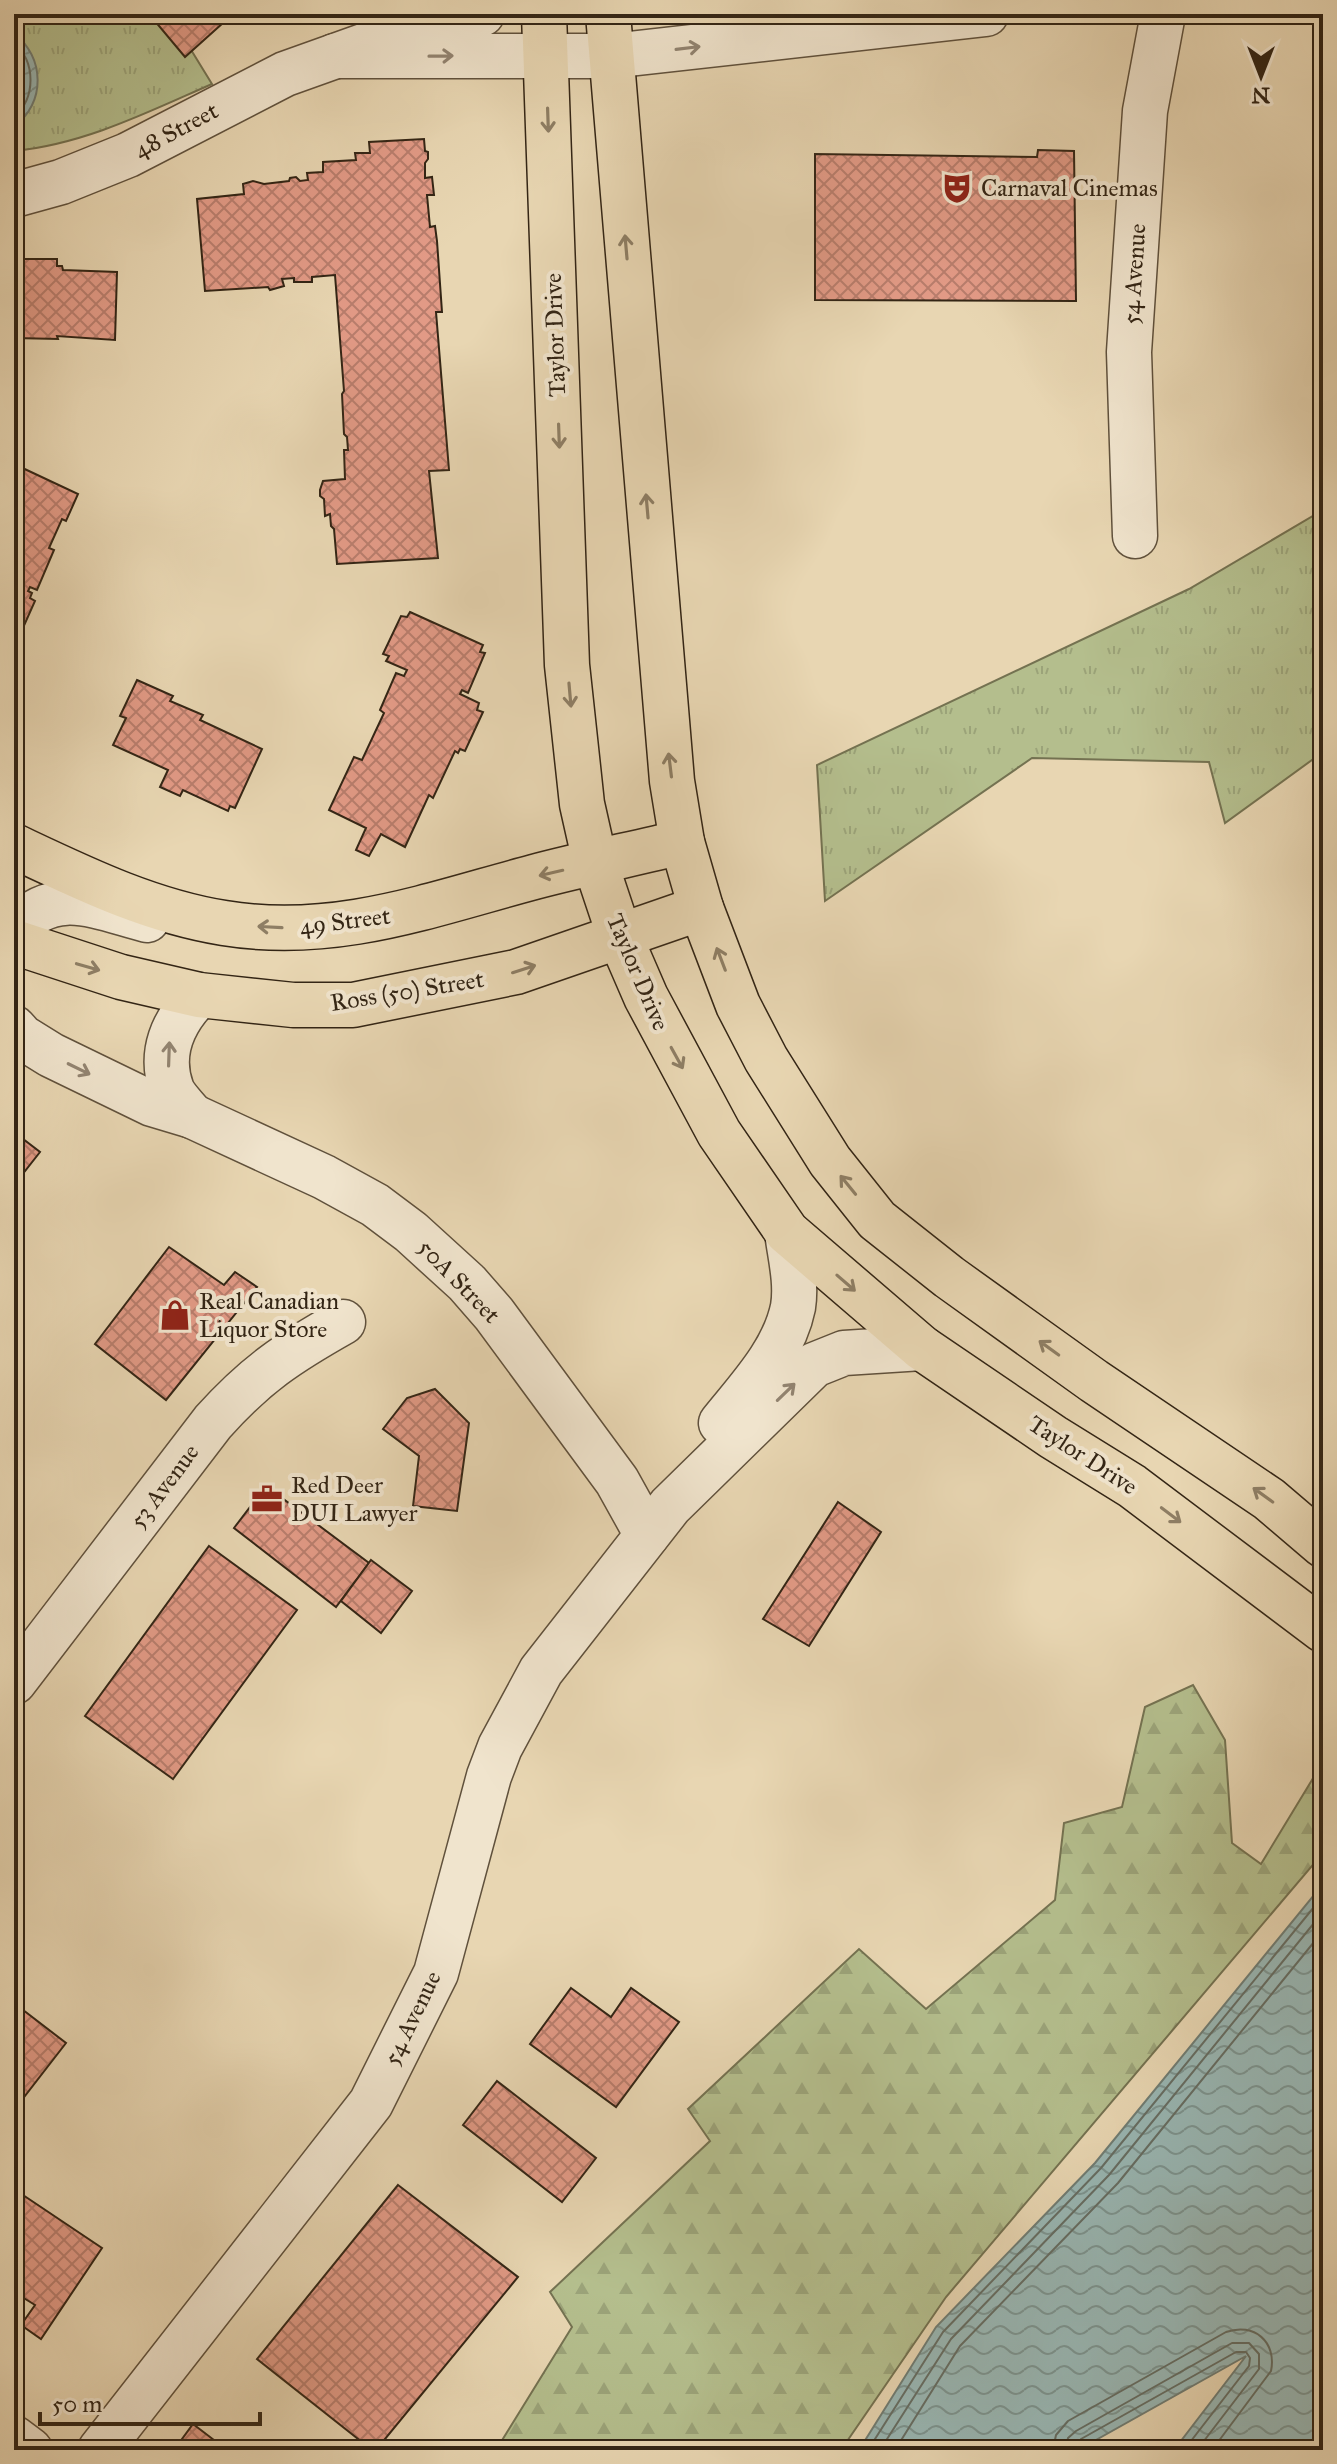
<svg xmlns="http://www.w3.org/2000/svg" width="1337" height="2464" viewBox="0 0 1337 2464" font-family="'IM FELL Great Primer',serif">
<style>
.forest{fill:url(#forest-firs);stroke:#747251;stroke-width:2}
.park{fill:url(#park-tufts);stroke:#747251;stroke-width:2}
.water{fill:url(#water-waves);stroke:#707d74;stroke-width:2}
.lines{fill:none;stroke-linecap:round;stroke-linejoin:round}
.shore{stroke:#666e64;stroke-width:2}
.building{fill:url(#building-cross-hatch);stroke:#332515;stroke-width:2}
.minor-casing{stroke:#60513c;stroke-width:47}
.major-casing{stroke:#332515;stroke-width:47}
.minor{stroke:#f0e4cd;stroke-width:44}
.major{stroke:#e8d6b2;stroke-width:44}
.oneway{stroke:#928471}
.oneway2{stroke:#8e7e64}
.labels{text-anchor:middle;stroke-width:8;stroke-linejoin:round;paint-order:stroke}
.street-label{font-size:24px;fill:#332515;stroke:#f0e4cd}
.poi-label{font-size:24px;fill:#332515;stroke:#f0e4cd;text-anchor:start}
</style>
<defs>
<pattern id="forest-firs" width="22" height="20" patternUnits="userSpaceOnUse" patternTransform="scale(2)"><rect width="22" height="20" fill="#b4be8d"/><path d="M5 1l3.5 6h-7zM16 11l3.5 6h-7z" fill="#9ba379"/></pattern>
<pattern id="park-tufts" width="24" height="20" patternUnits="userSpaceOnUse" patternTransform="scale(2)"><rect width="24" height="20" fill="#b4be8d"/><path d="M3 7l-1-3M5 7V3M7 7l1-3M15 17l-1-3M17 17v-4M19 17l1-3" fill="none" stroke="#9ba379"/></pattern>
<pattern id="water-waves" width="16" height="10" patternUnits="userSpaceOnUse" patternTransform="scale(2)"><rect width="16" height="10" fill="#99b7b4"/><path d="M0 5q4-4 8 0t8 0" fill="none" stroke="#7d9591"/></pattern>
<pattern id="building-cross-hatch" width="8" height="8" patternUnits="userSpaceOnUse" patternTransform="scale(2)"><rect width="8" height="8" fill="#e29a86"/><path d="M0 0l8 8M0 8l8-8" fill="none" stroke="#b87d6c"/></pattern>
</defs>
<rect width="100%" height="100%" fill="#e8d6b2"/>
<filter id="stains"><feTurbulence type="fractalNoise" baseFrequency=".0025" numOctaves="4"/><feColorMatrix values="0 0 0 0 .2 0 0 0 0 .09 0 0 0 0 .02 0 0 0 .5 -.17"/></filter>
<radialGradient id="worn" r=".72"><stop offset=".6" stop-color="#630" stop-opacity="0"/><stop offset="1" stop-color="#630" stop-opacity=".3"/></radialGradient>
<path class="forest" d="M1193,1685L1225,1740L1232,1843L1261,1864L1315,1775L1323,1777V1853L946,2297L841,2450H496L572,2327L550,2292L710,2141L688,2109L859,1949L926,2009L1055,1900L1064,1823L1122,1807L1145,1707Z"/>
<g class="park">
<path d="M14,14H169L212,84C148,112 85,144 14,151Z"/>
<path d="M1323,510V752L1225,823L1209,762L1032,758L825,901L817,765L1189,589Z"/>
</g>
<g class="water">
<path d="M14,33C45,59 46,101 14,127Z"/>
<path d="M1323,1884V2450H1174L1246,2356L1078,2450H859L936,2327L1095,2163Z"/>
</g>
<g class="lines">
<g class="shore">
<path d="M14,43C36,62 36,98 14,117"/>
<path d="M868,2450L943,2332L1101,2168L1323,1896"/>
<path d="M880,2450L951,2339L1109,2175L1323,1912"/>
<path d="M895,2450L960,2346L1118,2183L1323,1931"/>
<path d="M1053,2450L1056,2435L1068,2421L1226,2332C1254,2322 1277,2342 1271,2371L1212,2450"/>
<path d="M1066,2450L1068,2438L1076,2431L1232,2343H1249L1259,2354V2369L1197,2450"/>
<path d="M1076,2450L1081,2439L1236,2352H1246L1250,2358L1249,2366L1184,2450"/>
</g>
</g>
<g class="building">
<path d="M149,14H233L185,57Z"/>
<path d="M424,139L425,151L428,152V159L425,163V178L432,177L434,195H427L430,227L435,226L437,241L442,312H436L449,470L429,471L438,558L337,564L334,529L331,526L330,514L325,516L324,499L320,496V490L323,481L345,479L344,450H348L347,437L344,434L342,394L344,391L335,275L312,277V282H294V278L282,279L284,286L270,290L268,287L205,291L197,199L244,194L243,184L253,181L264,184L289,181L290,178L296,177L300,181L308,180L307,173L323,172V162L356,160L355,153H370L369,142Z"/>
<path d="M1038,150L1074,151L1076,301L815,300V154L1037,157Z"/>
<path d="M14,259H57V266H62L63,270L117,272L115,340L57,336L58,339L14,338Z"/>
<path d="M14,464L78,494L66,521L62,519L49,548L54,550L37,590L30,587L28,591L32,593L30,598L35,601L18,639L14,638Z"/>
<path d="M410,612L483,645L480,652L485,653L468,693L462,690L460,694L479,703L477,710L483,712L465,751L460,749L458,753L455,751L433,798L429,795L405,847L381,834L369,856L356,850L366,828L329,810L354,757L362,760L384,713L380,710L396,673L404,676L407,670L386,661L389,656L383,654L401,616L407,617Z"/>
<path d="M137,680L173,696L170,701L203,715L200,720L262,749L235,808L230,806L228,811L183,790L180,796L160,787L168,770L113,745L126,718L120,716Z"/>
<path d="M14,1132L40,1152L14,1185Z"/>
<path d="M169,1247L224,1285L235,1272L257,1287L166,1400L95,1344Z"/>
<path d="M435,1389L469,1423L457,1511L413,1506L419,1456L383,1429L407,1398Z"/>
<path d="M266,1486L369,1563L336,1607L234,1528Z"/>
<path d="M838,1502L881,1532L809,1646L763,1619Z"/>
<path d="M209,1546L297,1610L173,1779L85,1716Z"/>
<path d="M371,1560L412,1591L381,1633L341,1601Z"/>
<path d="M571,1988L611,2017L631,1988L679,2022L616,2107L530,2044Z"/>
<path d="M14,2003L66,2043L14,2110Z"/>
<path d="M497,2081L596,2158L562,2202L463,2125Z"/>
<path d="M398,2185L518,2277L376,2450H372L257,2359Z"/>
<path d="M14,2189L102,2248L41,2339L21,2325L35,2305L14,2292Z"/>
<path d="M193,2424L227,2450H174Z"/>
</g>
<g class="lines">
<defs>
<g id="minor">
<path d="M335,56H611L986,14"/>
<path d="M14,195L61,182L128,155L285,74L397,34L482,14"/>
<path d="M1135,536L1129,352L1145,111L1163,14"/>
<path d="M14,930C54,884 97,907 147,920"/>
<path d="M14,1028L22,1037L51,1055L152,1104L192,1116L324,1177L375,1205L411,1232L467,1283L494,1314L617,1481L647,1535"/>
<path d="M192,1116C186,1108 176,1099 172,1090C158,1053 173,1021 199,995"/>
<path d="M721,1423C749,1388 784,1352 793,1307C797,1282 790,1256 787,1232"/>
<path d="M14,1682L213,1422C256,1374 288,1353 343,1322"/>
<path d="M14,2438L30,2450"/>
<path d="M100,2450L371,2103L436,1973L489,1776L500,1747L541,1671L670,1506L814,1365L844,1353L922,1348"/>
</g>
<g id="major">
<path d="M544,14L567,665L582,804L595,862L620,937L646,997L719,1133L787,1232L922,1348L1053,1437L1132,1486L1323,1630"/>
<path d="M608,14L672,781L682,842L701,908L738,1005L766,1059L830,1161L877,1220L949,1277L1094,1381L1269,1499L1323,1545"/>
<path d="M14,846C82,878 149,911 224,923C335,941 429,905 534,877C583,864 633,854 682,842"/>
<path d="M14,942L121,977L199,995L293,1005H353L516,972L701,908"/>
</g>
</defs>
<use href="#minor" class="minor-casing"/>
<use href="#major" class="major-casing"/>
<use href="#minor" class="minor"/>
<use href="#major" class="major"/>
</g>
<defs><path id="oneway-shaft" d="M-6 0H5M1.5-3L5.5 0L1.5 3" fill="none" stroke-width="1.6" stroke-linecap="round" stroke-linejoin="round" transform="scale(2)"/></defs>
<g class="oneway">
<use href="#oneway-shaft" transform="translate(688 48) rotate(-7)"/>
<use href="#oneway-shaft" transform="translate(441 56) rotate(-1)"/>
<use href="#oneway-shaft" transform="translate(169 1054) rotate(-88)"/>
<use href="#oneway-shaft" transform="translate(79 1069) rotate(26)"/>
<use href="#oneway-shaft" transform="translate(786 1392) rotate(-44)"/>
</g>
<g class="oneway2">
<use href="#oneway-shaft" transform="translate(548 120) rotate(88)"/>
<use href="#oneway-shaft" transform="translate(626 247) rotate(-95)"/>
<use href="#oneway-shaft" transform="translate(559 436) rotate(88)"/>
<use href="#oneway-shaft" transform="translate(647 506) rotate(-95)"/>
<use href="#oneway-shaft" transform="translate(570 695) rotate(85)"/>
<use href="#oneway-shaft" transform="translate(670 765) rotate(-97)"/>
<use href="#oneway-shaft" transform="translate(551 873) rotate(167)"/>
<use href="#oneway-shaft" transform="translate(270 927) rotate(-177)"/>
<use href="#oneway-shaft" transform="translate(721 959) rotate(-111)"/>
<use href="#oneway-shaft" transform="translate(88 967) rotate(16)"/>
<use href="#oneway-shaft" transform="translate(524 969) rotate(-18)"/>
<use href="#oneway-shaft" transform="translate(677 1058) rotate(61)"/>
<use href="#oneway-shaft" transform="translate(848 1185) rotate(-129)"/>
<use href="#oneway-shaft" transform="translate(846 1283) rotate(41)"/>
<use href="#oneway-shaft" transform="translate(1049 1348) rotate(-144)"/>
<use href="#oneway-shaft" transform="translate(1263 1495) rotate(-144)"/>
<use href="#oneway-shaft" transform="translate(1171 1515) rotate(37)"/>
</g>
<defs>
<symbol id="theatre-bare" viewBox="-9 -9 18 18"><path d="M-5-5.5Q0-4 5-5.5V0Q5 5 0 6Q-5 5-5 0ZM-3.3-2.5H-1v1.5H-3.3ZM1-2.5H3.3v1.5H1ZM-2.8 1Q0 5.5 2.8 1Z" fill="#8f2418" stroke="#f0e4cd" stroke-width="2.5" paint-order="stroke"/></symbol>
<symbol id="shop-bare" viewBox="-9 -9 18 18"><path d="M-5-2.5h2.3a2.7 3.5 0 0 1 5.4 0H5L5.5 6h-11ZM-1.5-2.5h3a1.5 2.3 0 0 0-3 0Z" fill="#8f2418" stroke="#f0e4cd" stroke-width="2.5" paint-order="stroke"/></symbol>
<symbol id="office-bare" viewBox="-9 -9 18 18"><path d="M-6-3h4V-5.5h4V-3h4V5H-6ZM-1-4.5V-3h2v-1.5ZM-6 0V1H6V0Z" fill="#8f2418" stroke="#f0e4cd" stroke-width="2.5" paint-order="stroke"/></symbol>
</defs>
<g fill-rule="evenodd">
<use href="#theatre-bare" x="935" y="166" width="44" height="44"/>
<use href="#shop-bare" x="153" y="1293" width="44" height="44"/>
<use href="#office-bare" x="245" y="1477" width="44" height="44"/>
</g>
<g class="labels">
<g class="street-label">
<text transform="translate(176 130) rotate(-28)" y="8">48 Street</text>
<text transform="translate(1134 274) rotate(-86)" y="8">54 Avenue</text>
<text transform="translate(555 335) rotate(-92)" y="8">Taylor Drive</text>
<text transform="translate(345 921) rotate(-7)" y="8">49 Street</text>
<text transform="translate(638 972) rotate(67)" y="8">Taylor Drive</text>
<text transform="translate(407 991) rotate(-9)" y="8">Ross (50) Street</text>
<text transform="translate(459 1281) rotate(46)" y="8">50A Street</text>
<text transform="translate(1083 1455) rotate(33)" y="8">Taylor Drive</text>
<text transform="translate(164 1486) rotate(-53)" y="8">53 Avenue</text>
<text transform="translate(412 2018) rotate(-64)" y="8">54 Avenue</text>
</g>
<g class="poi-label">
<text x="981" y="196">Carnaval Cinemas</text>
<text x="199" y="1309">Real Canadian<tspan x="199" dy="28">Liquor Store</tspan></text>
<text x="291" y="1493">Red Deer<tspan x="291" dy="28">DUI Lawyer</tspan></text>
</g>
</g>
<rect width="1337" height="2464" fill="none" stroke="#e8d6b2" stroke-width="48"/>
<rect x="16" y="16" width="1305" height="2432" fill="none" stroke="#332515" stroke-width="4"/>
<rect x="24" y="24" width="1289" height="2416" fill="none" stroke="#332515" stroke-width="2"/>
<g transform="translate(1261 76) rotate(180)" stroke="#f0e4cd" stroke-width="6" paint-order="stroke">
<path d="M0-6L14 30L0 20L-14 30Z" fill="#332515"/>
<text y="-12" font-size="22" font-weight="bold" text-anchor="middle" fill="#332515">N</text>
</g>
<path d="M40 2412v12h220v-12" fill="none" stroke="#332515" stroke-width="4"/>
<text x="52" y="2412" font-size="24" fill="#332515" stroke="#f0e4cd" stroke-width="6" paint-order="stroke">50 m</text>
<rect width="100%" height="100%" filter="url(#stains)"/>
<rect width="100%" height="100%" fill="url(#worn)"/>
</svg>
